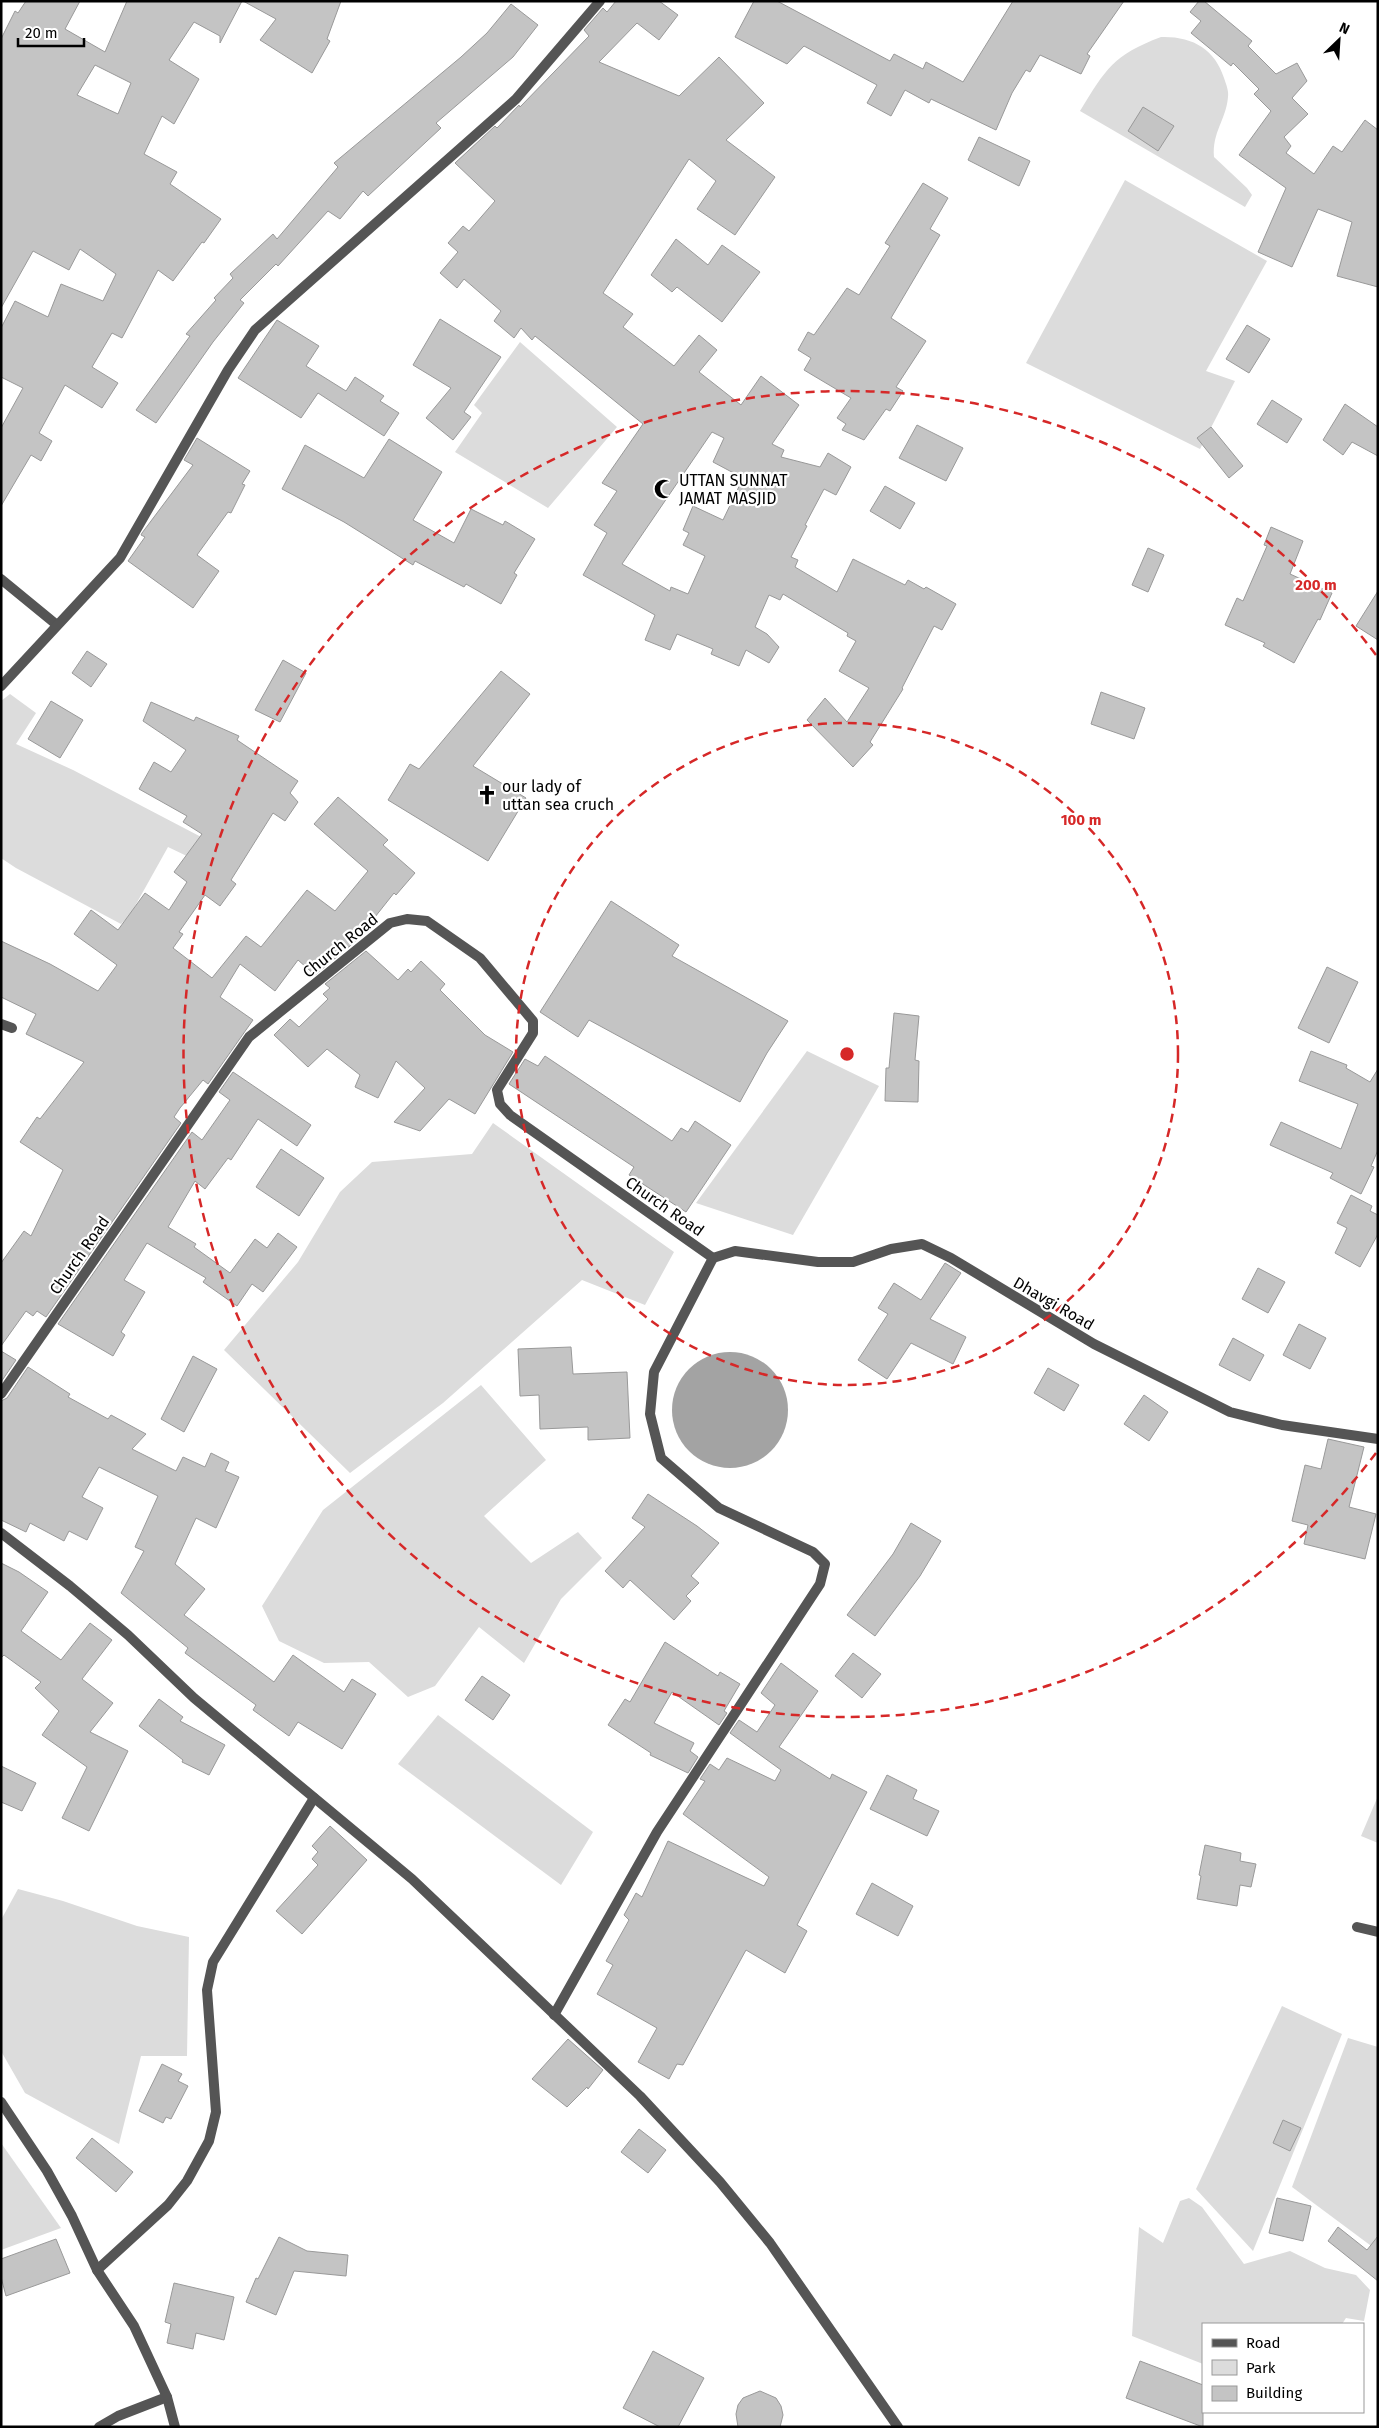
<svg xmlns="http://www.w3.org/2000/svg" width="1379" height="2428" viewBox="0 0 1379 2428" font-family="'Fira Sans',sans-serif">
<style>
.green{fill:#dcdcdc}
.water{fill:#a3a3a3}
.building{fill:#c4c4c4;stroke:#999;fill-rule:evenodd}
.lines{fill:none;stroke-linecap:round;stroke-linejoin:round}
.minor{stroke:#555;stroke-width:10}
.tertiary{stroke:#555;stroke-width:10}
.ring{fill:none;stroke:#d62828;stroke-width:2.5;stroke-dasharray:9 6}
.labels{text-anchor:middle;stroke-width:4.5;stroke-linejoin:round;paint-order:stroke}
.poi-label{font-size:16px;fill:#000;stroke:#fff;text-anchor:start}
.street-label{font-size:16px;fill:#000;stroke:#fff}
.centre{fill:#d62828;stroke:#fff;stroke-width:2.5}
.ring-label{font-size:15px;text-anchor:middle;font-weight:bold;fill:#d62828;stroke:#fff;stroke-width:4.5;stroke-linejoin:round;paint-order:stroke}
</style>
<rect width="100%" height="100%" fill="#fff"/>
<g class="green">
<path d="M1161,37C1192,36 1215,49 1224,78C1226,84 1229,91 1228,97C1226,120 1212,132 1214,157L1247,188L1252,195L1245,207L1080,111C1106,69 1113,55 1161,37Z"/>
<path d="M1125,180L1267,261L1206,371L1235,381L1200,449L1026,363Z"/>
<path d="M520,342L617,427L548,508L455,452L482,413L474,405Z"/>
<path d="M10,694L36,713L16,744L73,770L228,851L216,870L168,847L130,915L121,924L16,868L1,858V701Z"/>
<path d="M807,1051L879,1086L793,1235L696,1203Z"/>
<path d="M493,1123L674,1252L645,1305L582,1280L443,1403L350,1473L224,1350L298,1262L340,1192L372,1162L472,1154Z"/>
<path d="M481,1385L546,1460L484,1516L531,1563L578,1532L602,1558L561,1599L524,1663L479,1627L435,1686L408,1697L369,1662L324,1663L279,1641L262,1606L323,1510Z"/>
<path d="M438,1715L593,1832L561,1885L398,1764Z"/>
<path d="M1378,1796V1843L1361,1836Z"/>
<path d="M18,1889L63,1901L137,1926L189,1937L187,2056H141L119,2144L25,2093L1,2051V1920Z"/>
<path d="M1282,2006L1342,2034L1253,2251L1196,2189Z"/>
<path d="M1348,2038L1378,2047V2251L1292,2187Z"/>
<path d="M1,2143L61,2228L1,2250Z"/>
<path d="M1189,2198L1202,2207L1244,2264L1290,2251L1325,2268L1356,2275L1370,2290L1364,2321L1346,2318L1342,2324H1203V2364L1132,2336L1139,2227L1163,2243L1180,2201Z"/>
</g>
<circle class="water" cx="730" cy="1410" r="58"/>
<g class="building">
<path d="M26,1H80L65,29L105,52L127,1H242L220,43V36L194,22L169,60L199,79L174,124L162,116L144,154L177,172L170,184L221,219L204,243L202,242L173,281L158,270L122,338L112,333L92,367L118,383L102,408L65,385L39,433L52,441L41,461L31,455L1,506V428L23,388L1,377V328L15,301L48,317L61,284L103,301L116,274L80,249L69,270L33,251L1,308V39L15,11L18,13ZM95,65L131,83L118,114L77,95Z"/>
<path d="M243,1H341L327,39L330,41L312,73L260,40L276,19Z"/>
<path d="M616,1H659L678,15L659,40L637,23L599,62L679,96L719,57L764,103L726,140L775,177L735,235L697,209L716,181L689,159L603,293L633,314L623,327L674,366L699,335L717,350L699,372L741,405L761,376L799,405L772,444L784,450L781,457L820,467L828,453L851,467L836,495L824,489L805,525L807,526L791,557L798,560L795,567L837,592L853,559L905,585L908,580L924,589L926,587L956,604L942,630L934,626L902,688L903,689L870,742L873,745L853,767L807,720L825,698L847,722L869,688L839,671L856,641L847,636L848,633L783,594L780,600L769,595L755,627L767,634L779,647L769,663L746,650L739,666L711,654L713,649L677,634L670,650L645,640L655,615L583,575L607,533L594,525L617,491L602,483L643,424L535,336L532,340L521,328L514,338L494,321L501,311L464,279L457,288L440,273L458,252L448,243L463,226L469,231L495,201L455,163L495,126L497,128L519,105L520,107L589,36L584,30L603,8L607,12ZM712,432L724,438L713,462L743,478L723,520L693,506L683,530L689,533L683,545L705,556L688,594L671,587L670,591L622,564Z"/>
<path d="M754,1H777L890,61L894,54L923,69L926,62L963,82L1013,1H1124L1087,54L1090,56L1081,74L1040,55L1030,72L1026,70L1012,93L996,130L931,99L929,103L905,90L891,116L867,103L877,85L804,46L787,64L735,37Z"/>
<path d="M1199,1H1204L1252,41L1248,46L1276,74L1297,63L1307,81L1292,98L1308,114L1284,137L1291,146L1286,153L1314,174L1333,146L1342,152L1365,120L1378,130V287L1337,276L1352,222L1318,209L1292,267L1258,252L1286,188L1239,155L1271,111L1254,94L1259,89L1233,63L1231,66L1191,33L1201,21L1190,12Z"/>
<path d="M511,4L538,25L513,57L436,123L441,128L368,196L363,191L340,219L328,211L278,266L276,264L240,300L244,303L213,342L156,423L136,410L190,336L186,334L216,300L214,298L233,278L230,274L273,234L277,239L338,167L334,163L461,57L487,33Z"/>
<path d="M1143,107L1174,126L1158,151L1128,131Z"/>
<path d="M979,137L1030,161L1019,186L968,160Z"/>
<path d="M923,183L948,198L930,229L940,235L891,318L926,341L896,387L903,391L890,411L886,409L864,440L842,430L846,424L837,418L851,398L804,370L811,358L798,350L808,332L814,335L847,288L859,295L890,246L885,243Z"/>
<path d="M676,239L708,265L722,245L760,272L722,322L677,287L672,292L651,275Z"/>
<path d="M440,319L501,357L464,412L471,417L453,440L426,418L451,388L413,365Z"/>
<path d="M277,320L319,346L306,366L346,391L355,377L384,396L380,401L399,413L384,436L318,393L301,418L238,378Z"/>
<path d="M1247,325L1270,339L1249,373L1226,359Z"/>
<path d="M1272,400L1302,419L1287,443L1257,424Z"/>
<path d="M1345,404L1378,427V456L1352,442L1343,455L1323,440Z"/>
<path d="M917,425L963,448L946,481L899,458Z"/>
<path d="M1211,427L1243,466L1229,478L1197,438Z"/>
<path d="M197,438L250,471L242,484L245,485L231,513L228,512L197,555L219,571L193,608L128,561L145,537L141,535L142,533L193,465L184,460Z"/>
<path d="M389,439L442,472L413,520L454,543L471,509L503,525L505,521L535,539L514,573L517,575L501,604L466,584L464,587L415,561L413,565L344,522L282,489L305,445L364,478Z"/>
<path d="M885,486L915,503L900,529L870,511Z"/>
<path d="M1271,527L1303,541L1290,574L1332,593L1320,620L1318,619L1294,663L1263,646L1265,643L1225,625L1237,598L1243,601L1267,546L1264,545Z"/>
<path d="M1148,548L1164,555L1148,592L1132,585Z"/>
<path d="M1378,591V640L1356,626Z"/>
<path d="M87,651L107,664L91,687L72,673Z"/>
<path d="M283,660L306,673L280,722L255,710Z"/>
<path d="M501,671L530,694L473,766L526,798L488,861L388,800L410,764L419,769Z"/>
<path d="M1101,692L1145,708L1134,739L1091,724Z"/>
<path d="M51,701L83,720L60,758L28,739Z"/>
<path d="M151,702L194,721L196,717L239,736L237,740L298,781L290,793L298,802L285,821L273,813L231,880L236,884L220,906L205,895L179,932L183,934L173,948L212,978L246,936L261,947L307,890L335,911L368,871L314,824L338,797L388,840L383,845L415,873L396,895L394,893L356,941L315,975L298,960L275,991L240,964L220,997L253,1020L208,1084L203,1080L180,1108L174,1117L181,1123L46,1317L37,1311L33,1316L26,1311L1,1346V1263L24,1231L31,1236L63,1170L20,1142L37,1117L40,1119L84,1062L26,1034L36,1014L1,997V941L50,964L98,991L117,965L74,934L91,910L118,930L145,893L169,910L187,882L174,872L202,834L183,822L187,816L139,789L154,762L171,772L186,750L143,721Z"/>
<path d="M611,901L679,945L672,956L788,1021L767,1053L740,1102L589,1020L578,1037L540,1012Z"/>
<path d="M366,951L398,980L408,969L411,972L421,961L445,984L440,990L485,1035L513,1052L475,1114L449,1099L420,1131L394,1122L425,1088L396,1061L378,1098L355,1087L360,1075L327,1049L308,1067L274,1035L290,1019L299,1027L328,999L323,994L330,988L325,984Z"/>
<path d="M1327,967L1358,982L1329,1043L1298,1028Z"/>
<path d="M894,1013L919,1016L915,1060L919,1061L918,1102L885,1101L886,1068H889Z"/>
<path d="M1311,1051L1347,1065L1346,1068L1370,1082L1378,1069V1150L1371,1166L1374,1167L1361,1194L1330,1178L1333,1173L1270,1145L1281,1122L1341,1149L1358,1104L1299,1081Z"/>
<path d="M545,1056L672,1141L681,1128L688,1132L695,1121L731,1145L686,1212L629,1175L634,1167L509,1084L525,1059L538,1066Z"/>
<path d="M233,1072L311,1125L297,1146L258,1119L231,1160L228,1158L205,1189L195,1181L168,1227L196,1244L194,1247L230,1273L255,1239L267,1248L278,1233L297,1247L263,1292L252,1284L237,1306L203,1282L206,1278L147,1243L124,1280L145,1292L121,1332L125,1335L113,1356L58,1324L192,1132L202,1140L230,1100L219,1092Z"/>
<path d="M281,1149L324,1178L299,1216L256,1187Z"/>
<path d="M1351,1195L1372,1206L1370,1211L1378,1215V1234L1360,1267L1335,1253L1347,1228L1337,1223Z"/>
<path d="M945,1263L961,1273L930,1319L966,1337L953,1364L911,1343L887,1379L858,1360L888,1314L878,1308L894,1283L921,1300Z"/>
<path d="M1258,1268L1285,1282L1268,1313L1242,1299Z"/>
<path d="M1299,1324L1326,1338L1310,1369L1283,1355Z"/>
<path d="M1233,1338L1264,1355L1250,1381L1219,1365Z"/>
<path d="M571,1347L573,1374L627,1372L630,1438L588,1440V1427L540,1429L539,1395L520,1396L518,1349Z"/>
<path d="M1,1351L16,1360L1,1382Z"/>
<path d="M193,1356L217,1369L184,1432L161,1419Z"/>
<path d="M28,1367L70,1394L68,1397L108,1419L111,1415L146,1434L132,1449L176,1471L183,1457L205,1467L211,1453L229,1462L225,1471L239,1477L216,1528L196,1518L175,1564L205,1589L184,1615L274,1682L293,1655L344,1692L352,1679L376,1694L342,1749L298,1722L289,1736L253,1710L256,1705L185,1653L188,1648L121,1593L144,1551L135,1547L158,1496L99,1467L82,1497L103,1508L87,1540L69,1531L64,1541L30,1523L26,1532L1,1520V1401L7,1398Z"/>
<path d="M1048,1368L1079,1385L1064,1411L1034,1393Z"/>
<path d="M1144,1395L1168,1412L1149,1441L1124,1424Z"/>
<path d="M1328,1439L1364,1447L1349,1507L1376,1514L1365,1559L1304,1544L1308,1525L1292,1521L1305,1465L1321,1469Z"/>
<path d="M648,1494L697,1526L719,1543L691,1576L699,1583L686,1596L691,1601L674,1620L630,1580L623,1588L605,1571L645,1527L632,1518Z"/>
<path d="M911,1523L941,1541L920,1576L875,1636L847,1615L893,1554Z"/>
<path d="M1,1563L19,1572L48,1592L21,1631L61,1660L90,1623L112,1640L82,1679L113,1703L90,1732L128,1751L89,1831L62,1818L87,1767L42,1735L59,1711L35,1688L41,1682L4,1655L1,1658Z"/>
<path d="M665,1642L718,1676L720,1672L740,1684L724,1711L727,1713L719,1725L672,1692L654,1723L694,1743L690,1751L698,1757L688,1773L650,1755L651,1753L608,1725L625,1699L630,1702Z"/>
<path d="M853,1653L881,1674L862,1698L835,1676Z"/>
<path d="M781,1663L818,1691L779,1747L830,1779L832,1774L867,1792L797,1925L807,1931L785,1973L746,1950L683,2065L677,2064L669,2079L638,2062L657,2028L597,1994L613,1965L606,1961L629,1920L624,1915L636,1893L642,1897L668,1841L764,1886L769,1877L683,1814L705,1781L700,1779L710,1764L719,1770L727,1758L775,1781L781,1770L730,1733L739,1720L757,1732L775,1705L761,1693Z"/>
<path d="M482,1676L510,1695L493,1720L465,1700Z"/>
<path d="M159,1699L183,1717L180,1721L225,1745L209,1775L182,1762L183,1760L139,1726Z"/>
<path d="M1,1766L36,1783L22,1811L1,1802Z"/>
<path d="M887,1775L917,1790L913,1799L939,1811L927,1836L870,1809Z"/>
<path d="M330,1826L367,1860L302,1934L276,1911L318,1865L312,1859L318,1852L312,1846Z"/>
<path d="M1205,1845L1241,1853L1240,1861L1256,1864L1251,1887L1240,1885L1237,1906L1197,1899L1201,1876L1199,1875Z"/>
<path d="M872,1883L913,1906L898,1936L856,1914Z"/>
<path d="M568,2039L603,2070L588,2089L587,2087L567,2107L532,2079Z"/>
<path d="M162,2064L182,2074L178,2081L188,2086L171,2119L166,2117L163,2123L139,2111Z"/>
<path d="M1283,2120L1301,2128L1290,2151L1273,2143Z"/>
<path d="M639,2129L666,2150L648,2173L621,2152Z"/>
<path d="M92,2138L133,2172L116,2192L76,2158Z"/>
<path d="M1277,2198L1311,2206L1303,2241L1269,2233Z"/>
<path d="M1338,2227L1367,2250L1378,2236V2281L1328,2241Z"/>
<path d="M279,2237L307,2251L348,2255L346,2276L294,2271L276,2315L246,2302L256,2278L258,2279Z"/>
<path d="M56,2239L70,2273L6,2296L1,2277V2259Z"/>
<path d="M174,2283L234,2297L224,2340L196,2333L193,2349L167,2343L171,2324L165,2322Z"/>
<path d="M653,2351L704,2378L678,2427H660L623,2408Z"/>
<path d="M1140,2361L1203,2385V2427L1126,2398Z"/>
<path d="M760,2391L776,2398L781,2406L783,2415L780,2427H738L736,2414L738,2405L743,2398Z"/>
</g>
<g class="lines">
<g class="minor">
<path d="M1,579L57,625"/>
<path d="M1,1024L12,1028"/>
<path d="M713,1258L735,1251L818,1262H853L891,1249L922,1244L951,1258L1094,1344L1230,1412L1282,1425L1378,1439"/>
<path d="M1,1394L249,1037L390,923L407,919L427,921L480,958L533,1021V1033L497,1090L500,1104L510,1115L713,1258"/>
<path d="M1357,1927L1378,1932"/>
<path d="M554,2015L657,1832L820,1584L825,1564L813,1552L719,1508L661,1458L650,1414L654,1372L713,1258"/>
<path d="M1,2102L47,2171L72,2216L97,2270L134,2326L167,2397L175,2427"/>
<path d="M97,2270L168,2205L187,2181L209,2141L216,2112L207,1990L213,1962L314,1798"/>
<path d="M99,2427L118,2416L167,2397"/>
</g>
<g class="tertiary">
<path d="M1,686L120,558L228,370L255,330L516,99L600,1"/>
<path d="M1,1533L70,1586L128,1635L194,1698L412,1879L640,2096L720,2182L770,2243L898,2427"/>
</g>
</g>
<g class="ring">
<circle cx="847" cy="1054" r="331"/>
<path d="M1376 1453A663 663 0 1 1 1376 655"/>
</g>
<defs>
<symbol id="mosque-bare" viewBox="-9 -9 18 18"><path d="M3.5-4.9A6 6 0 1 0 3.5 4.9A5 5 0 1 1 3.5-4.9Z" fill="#000" stroke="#fff" stroke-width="2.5" paint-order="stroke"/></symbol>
<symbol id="church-bare" viewBox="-9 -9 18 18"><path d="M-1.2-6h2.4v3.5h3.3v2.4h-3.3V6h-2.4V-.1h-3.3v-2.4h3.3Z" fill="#000" stroke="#fff" stroke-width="2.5" paint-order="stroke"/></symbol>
</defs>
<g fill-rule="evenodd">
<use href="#mosque-bare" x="650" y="475" width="28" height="28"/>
<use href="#church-bare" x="473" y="781" width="28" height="28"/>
</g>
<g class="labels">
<g class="poi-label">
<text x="679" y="486">UTTAN SUNNAT<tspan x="679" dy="18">JAMAT MASJID</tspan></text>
<text x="502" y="792">our lady of<tspan x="502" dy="18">uttan sea cruch</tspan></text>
</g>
<g class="street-label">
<text transform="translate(340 945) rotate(-39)" y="6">Church Road</text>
<text transform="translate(665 1206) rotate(35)" y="6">Church Road</text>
<text transform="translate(79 1255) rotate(-55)" y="6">Church Road</text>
<text transform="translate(1054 1303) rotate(30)" y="6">Dhavgi Road</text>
</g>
</g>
<circle cx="847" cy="1054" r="8" class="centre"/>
<g class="ring-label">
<text x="1316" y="590">200 m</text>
<text x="1081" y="825">100 m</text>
</g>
<rect width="1379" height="2428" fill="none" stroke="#000000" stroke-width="5"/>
<rect x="1202" y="2323" width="162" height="90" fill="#ffffff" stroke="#999999"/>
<rect x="1212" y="2339" width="25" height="8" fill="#555555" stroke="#999999"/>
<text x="1246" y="2348" font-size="15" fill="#000000">Road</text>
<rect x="1212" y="2360" width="25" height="15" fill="#dcdcdc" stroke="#999999"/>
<text x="1246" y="2373" font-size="15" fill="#000000">Park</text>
<rect x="1212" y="2386" width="25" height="15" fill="#c4c4c4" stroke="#999999"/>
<text x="1246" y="2398" font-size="15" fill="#000000">Building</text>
<g transform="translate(1339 40) rotate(25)" stroke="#ffffff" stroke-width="4" paint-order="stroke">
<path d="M0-4L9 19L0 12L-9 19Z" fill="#000000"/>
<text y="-8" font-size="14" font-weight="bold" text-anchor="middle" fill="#000000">N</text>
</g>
<path d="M18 38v8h66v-8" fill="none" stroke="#000000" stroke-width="2.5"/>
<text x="25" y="38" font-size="15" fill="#000000" stroke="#ffffff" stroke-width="4" paint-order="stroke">20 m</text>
</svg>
